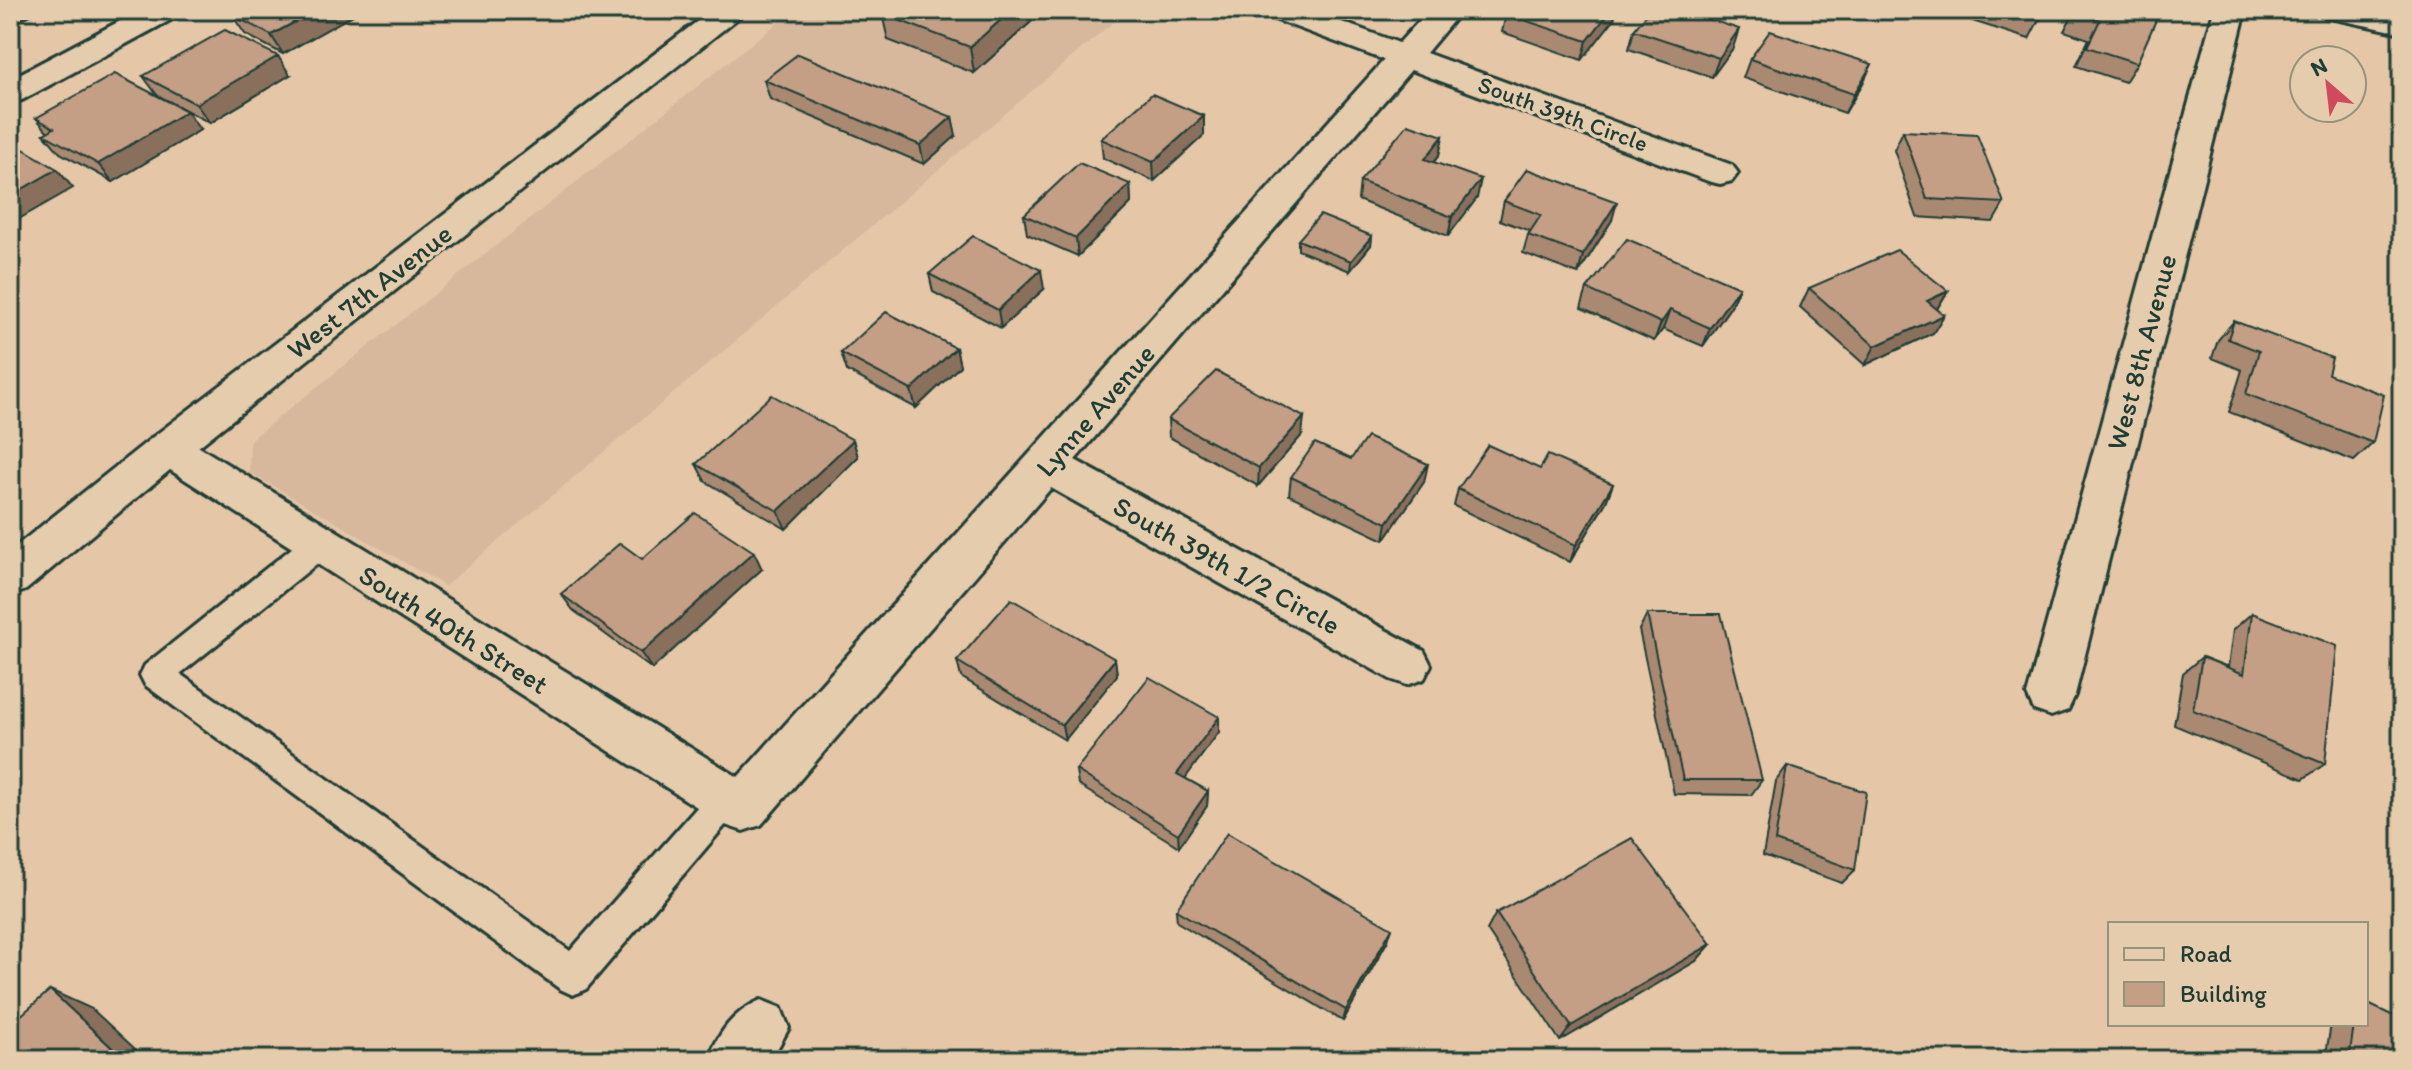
<svg xmlns="http://www.w3.org/2000/svg" width="2412" height="1070" viewBox="0 0 2412 1070" font-family="Itim,sans-serif">
<style>
.built{fill:#d7b89c}
.lines{fill:none;stroke-linecap:round;stroke-linejoin:round}
.lane-casing{stroke:#1f3d34;stroke-width:6}
.street-casing{stroke:#1f3d34;stroke-width:6}
.primary-casing{stroke:#1f3d34;stroke-width:6}
.lane{fill:#e5ccad;fill-rule:evenodd}
.street{fill:#e5ccad;fill-rule:evenodd}
.primary{fill:#e5ccad;fill-rule:evenodd}
.wall{fill:#a98972;stroke:#1f3d34;stroke-width:2}
.shaded-wall{fill:#896f5d;stroke:#1f3d34;stroke-width:2}
.building{fill:#c49f85;stroke:#1f3d34;stroke-width:2}
.labels{text-anchor:middle;stroke-width:7;stroke-linejoin:round;paint-order:stroke}
.far-street-label{font-size:24px;fill:#1f3d34;stroke:#e5ccad}
.street-label{font-size:28px;fill:#1f3d34;stroke:#e5ccad}
</style>
<rect width="100%" height="100%" fill="#e5c7a8"/>
<filter id="ink" filterUnits="userSpaceOnUse"><feTurbulence type="fractalNoise" baseFrequency=".0125" numOctaves="2"/><feDisplacementMap in="SourceGraphic" scale="16" xChannelSelector="R" yChannelSelector="G"/><feConvolveMatrix kernelMatrix="1 2 1 2 8 2 1 2 1" color-interpolation-filters="sRGB"/></filter>
<g filter="url(#ink)">
<path class="built" d="M794,10H1128L445,586L249,472L250,440Z"/>
<g class="lines">
<defs>
<path id="lane" d="M318,533L329,536L333,545L329,554L180,674L570,951L715,787L727,782L739,787L744,798L739,809L586,989L573,995L560,989L145,685L140,675L145,665L307,536Z"/>
<g id="street">
<path d="M141,10H181L176,17L22,100L10,103V79Z"/>
<path d="M1264,10H1309L1399,43L1429,10H1462L1426,53L1732,165L1738,173L1732,181L1720,184L1708,181L1411,70L1075,460L1424,651L1431,665L1424,679L1407,685L1390,679L1051,488L761,825L743,831L725,825L153,459L147,448L153,437L168,432L183,437L738,777L1384,60L1269,17Z"/>
<path d="M2214,10H2246L2075,695L2068,710L2051,716L2034,710L2027,695Z"/>
<path d="M2320,10H2384L2402,13V33L2325,17Z"/>
<path d="M761,1000L781,1008L789,1028L771,1060H708C719,1032 733,1012 761,1000Z"/>
</g>
<path id="primary" d="M712,10H748L183,459L26,590L10,596V551L153,437Z"/>
</defs>
<use href="#lane" class="lane-casing"/>
<use href="#street" class="street-casing"/>
<use href="#primary" class="primary-casing"/>
<use href="#lane" class="lane"/>
<use href="#street" class="street"/>
<use href="#primary" class="primary"/>
</g>
<g class="wall">
<path d="M242,10H359L360,11L283,54L245,34L232,15Z"/>
<path d="M887,10H1041V13L974,73L888,40L882,14Z"/>
<path d="M1509,10H1616L1614,19L1582,60L1502,32L1506,14Z"/>
<path d="M1938,10H2044L2029,39Z"/>
<path d="M2075,10H2124L2137,63L2125,82L2076,66L2089,39L2064,31Z"/>
<path d="M1634,30L1733,48L1712,77L1629,49Z"/>
<path d="M1750,59L1863,83L1845,113L1743,78Z"/>
<path d="M290,75L210,123L157,95L143,76Z"/>
<path d="M764,80L952,117L956,136L924,164L770,99Z"/>
<path d="M1204,116V135L1154,181L1103,158L1101,139Z"/>
<path d="M36,118L200,130L113,182L60,153L44,134L48,132Z"/>
<path d="M1903,131L2004,203L1993,222L1917,217L1894,150Z"/>
<path d="M1443,136L1439,155L1434,162L1477,198L1448,236L1358,200L1360,181Z"/>
<path d="M1130,184L1131,203L1078,256L1027,234L1024,215Z"/>
<path d="M1504,201L1612,220L1578,274L1523,253L1528,235L1530,231L1500,220Z"/>
<path d="M1372,236L1371,245L1350,271L1298,250V240Z"/>
<path d="M929,274L1044,289L1001,328L933,292Z"/>
<path d="M1739,287L1731,306L1703,346L1663,329L1654,341L1581,308L1587,289Z"/>
<path d="M1809,288L1948,291L1937,309L1944,315L1933,333L1865,365L1800,307Z"/>
<path d="M2234,321L2328,374L2373,443L2354,461L2229,412L2242,370L2212,358L2218,340Z"/>
<path d="M956,348L960,366L916,408L847,371L841,353Z"/>
<path d="M1168,419L1302,435L1258,486L1169,437Z"/>
<path d="M853,440L858,457L786,529L705,481L696,464Z"/>
<path d="M1351,459L1424,482L1384,540L1289,495L1291,477Z"/>
<path d="M1540,469L1613,484L1606,502L1570,562L1454,506L1458,489Z"/>
<path d="M642,559L762,569L652,669L573,610L561,594Z"/>
<path d="M2252,613L2325,764L2303,779L2174,725L2183,673L2202,657L2228,667L2233,630Z"/>
<path d="M1647,614L1762,780L1751,795L1674,794L1639,630Z"/>
<path d="M1115,659L1117,675L1065,740L961,677L957,661Z"/>
<path d="M1219,732L1185,778L1208,791L1207,806L1179,847L1078,785L1076,770Z"/>
<path d="M1787,766L1855,870L1842,883L1763,855L1776,781Z"/>
<path d="M1176,910L1388,940L1343,1021L1177,922Z"/>
<path d="M1496,913L1711,944L1696,961L1560,1041L1487,930Z"/>
<path d="M2331,1024H2366L2402,1060H2325Z"/>
</g>
<g class="shaded-wall">
<path d="M10,10H41L10,25Z"/>
<path d="M317,10L360,11L283,54L271,35Z"/>
<path d="M1012,10H1041V13L974,73L970,47Z"/>
<path d="M1611,10H1616L1614,19L1582,60L1587,41Z"/>
<path d="M1739,29L1733,48L1712,77L1719,58Z"/>
<path d="M278,56L290,75L210,123L196,104Z"/>
<path d="M1872,64L1863,83L1845,113L1854,94Z"/>
<path d="M187,111L200,130L113,182L98,164Z"/>
<path d="M1204,116V135L1154,181L1153,162Z"/>
<path d="M952,117L956,136L924,164L920,145Z"/>
<path d="M1443,136L1439,155L1422,177L1425,159Z"/>
<path d="M57,169L73,188L17,220L10,213V196Z"/>
<path d="M1481,179L1477,198L1448,236L1452,217Z"/>
<path d="M1130,184L1131,203L1078,256L1076,238Z"/>
<path d="M1617,202L1612,220L1578,274L1583,255Z"/>
<path d="M1372,236L1371,245L1350,271L1351,261Z"/>
<path d="M1041,270L1044,289L1001,328L998,310Z"/>
<path d="M1739,287L1731,306L1703,346L1710,328Z"/>
<path d="M1948,291L1936,310L1927,301Z"/>
<path d="M1670,310L1663,329L1654,341L1661,323Z"/>
<path d="M1944,315L1933,333L1865,365L1875,346Z"/>
<path d="M956,348L960,366L916,408L911,390Z"/>
<path d="M1304,417L1302,435L1258,486L1259,468Z"/>
<path d="M853,440L858,457L786,529L778,511Z"/>
<path d="M1428,464L1424,482L1384,540L1387,523Z"/>
<path d="M1613,484L1606,502L1570,562L1576,545Z"/>
<path d="M754,552L762,569L652,669L641,653Z"/>
<path d="M1115,659L1117,675L1065,740L1062,725Z"/>
<path d="M1219,717V732L1178,788L1177,774Z"/>
<path d="M1208,791L1207,806L1179,847L1178,834Z"/>
<path d="M1392,928L1388,940L1343,1021L1346,1010Z"/>
<path d="M1711,944L1696,961L1560,1041L1571,1026Z"/>
<path d="M50,990L92,1009L147,1060H125Z"/>
</g>
<g class="building">
<path d="M242,10H317L271,35L232,15Z"/>
<path d="M887,10H1012L970,47L882,14Z"/>
<path d="M1509,10H1611L1587,41L1506,14Z"/>
<path d="M1650,10H1681L1739,29L1719,58L1634,30Z"/>
<path d="M2006,10H2044L2040,20Z"/>
<path d="M2076,10H2124L2156,20L2137,63L2087,47L2100,20L2075,12Z"/>
<path d="M225,30L278,56L196,104L143,76Z"/>
<path d="M1770,31L1872,64L1854,94L1750,59Z"/>
<path d="M798,54L952,117L920,145L764,80Z"/>
<path d="M115,74L187,111L98,164L44,134L54,128L36,118Z"/>
<path d="M1152,94L1204,116L1153,162L1101,139Z"/>
<path d="M1408,124L1443,136L1425,159L1481,179L1452,217L1360,181Z"/>
<path d="M1903,131L1977,135L2004,203L1927,199Z"/>
<path d="M10,141L57,169L10,196Z"/>
<path d="M1079,163L1130,184L1076,238L1024,215Z"/>
<path d="M1527,169L1617,202L1583,255L1528,235L1541,215L1504,201Z"/>
<path d="M1320,215L1372,236L1351,261L1298,240Z"/>
<path d="M973,236L1041,270L998,310L929,274Z"/>
<path d="M1627,239L1739,287L1710,328L1670,310L1661,323L1587,289Z"/>
<path d="M1897,250L1948,291L1927,301L1944,315L1875,346L1809,288Z"/>
<path d="M886,312L956,348L911,390L841,353Z"/>
<path d="M2234,321L2332,358L2328,374L2384,395L2373,443L2246,394L2259,351L2228,339Z"/>
<path d="M1216,371L1304,417L1259,468L1168,419Z"/>
<path d="M772,395L853,440L778,511L696,464Z"/>
<path d="M1367,437L1428,464L1387,523L1291,477L1315,443L1351,459Z"/>
<path d="M1488,445L1540,469L1548,455L1613,484L1576,545L1458,489Z"/>
<path d="M695,513L754,552L641,653L561,594L620,543L642,559Z"/>
<path d="M1011,599L1115,659L1062,725L957,661Z"/>
<path d="M2252,613L2337,646L2325,764L2193,710L2202,657L2244,674Z"/>
<path d="M1647,614H1721L1762,780H1683Z"/>
<path d="M1149,677L1219,717L1177,774L1208,791L1178,834L1076,770Z"/>
<path d="M1787,766L1866,792L1855,870L1775,841Z"/>
<path d="M1227,833L1392,928L1346,1010L1176,910Z"/>
<path d="M1632,838L1711,944L1571,1026L1496,913Z"/>
<path d="M50,990L125,1060H10V1025Z"/>
<path d="M2366,1003L2402,1020V1060H2349L2354,1024H2366Z"/>
</g>
</g>
<g class="labels">
<g class="far-street-label">
<text transform="translate(1563 114) rotate(20)" y="8">South 39th Circle</text>
</g>
<g class="street-label">
<text transform="translate(369 291) rotate(-38)" y="10">West 7th Avenue</text>
<text transform="translate(2141 352) rotate(-75)" y="10">West 8th Avenue</text>
<text transform="translate(1095 410) rotate(-49)" y="10">Lynne Avenue</text>
<text transform="translate(1227 565) rotate(29)" y="10">South 39th 1/2 Circle</text>
<text transform="translate(454 629) rotate(32)" y="10">South 40th Street</text>
</g>
</g>
<rect width="2412" height="1070" fill="none" stroke="#e5ccad" stroke-width="40"/>
<rect x="20" y="20" width="2372" height="1030" fill="none" stroke="#1f3d34" stroke-width="3" filter="url(#ink)"/>
<rect x="2108" y="922" width="260" height="104" fill="#e5ccad" stroke="#96937d" stroke-width="2"/>
<rect x="2124" y="948" width="40" height="12" fill="#e5ccad" stroke="#96937d" stroke-width="2"/>
<text x="2180" y="962" font-size="24" fill="#1f3d34">Road</text>
<rect x="2124" y="982" width="40" height="24" fill="#c49f85" stroke="#96937d" stroke-width="2"/>
<text x="2180" y="1002" font-size="24" fill="#1f3d34">Building</text>
<g transform="translate(2328 84) rotate(332)"><circle r="38" fill="#e5ccad" stroke="#96937d" stroke-width="2"/>
<path d="M0-6L14 30L0 20L-14 30Z" fill="#d1495b"/>
<text y="-12" font-size="22" font-weight="bold" text-anchor="middle" fill="#1f3d34">N</text>
</g>
</svg>
